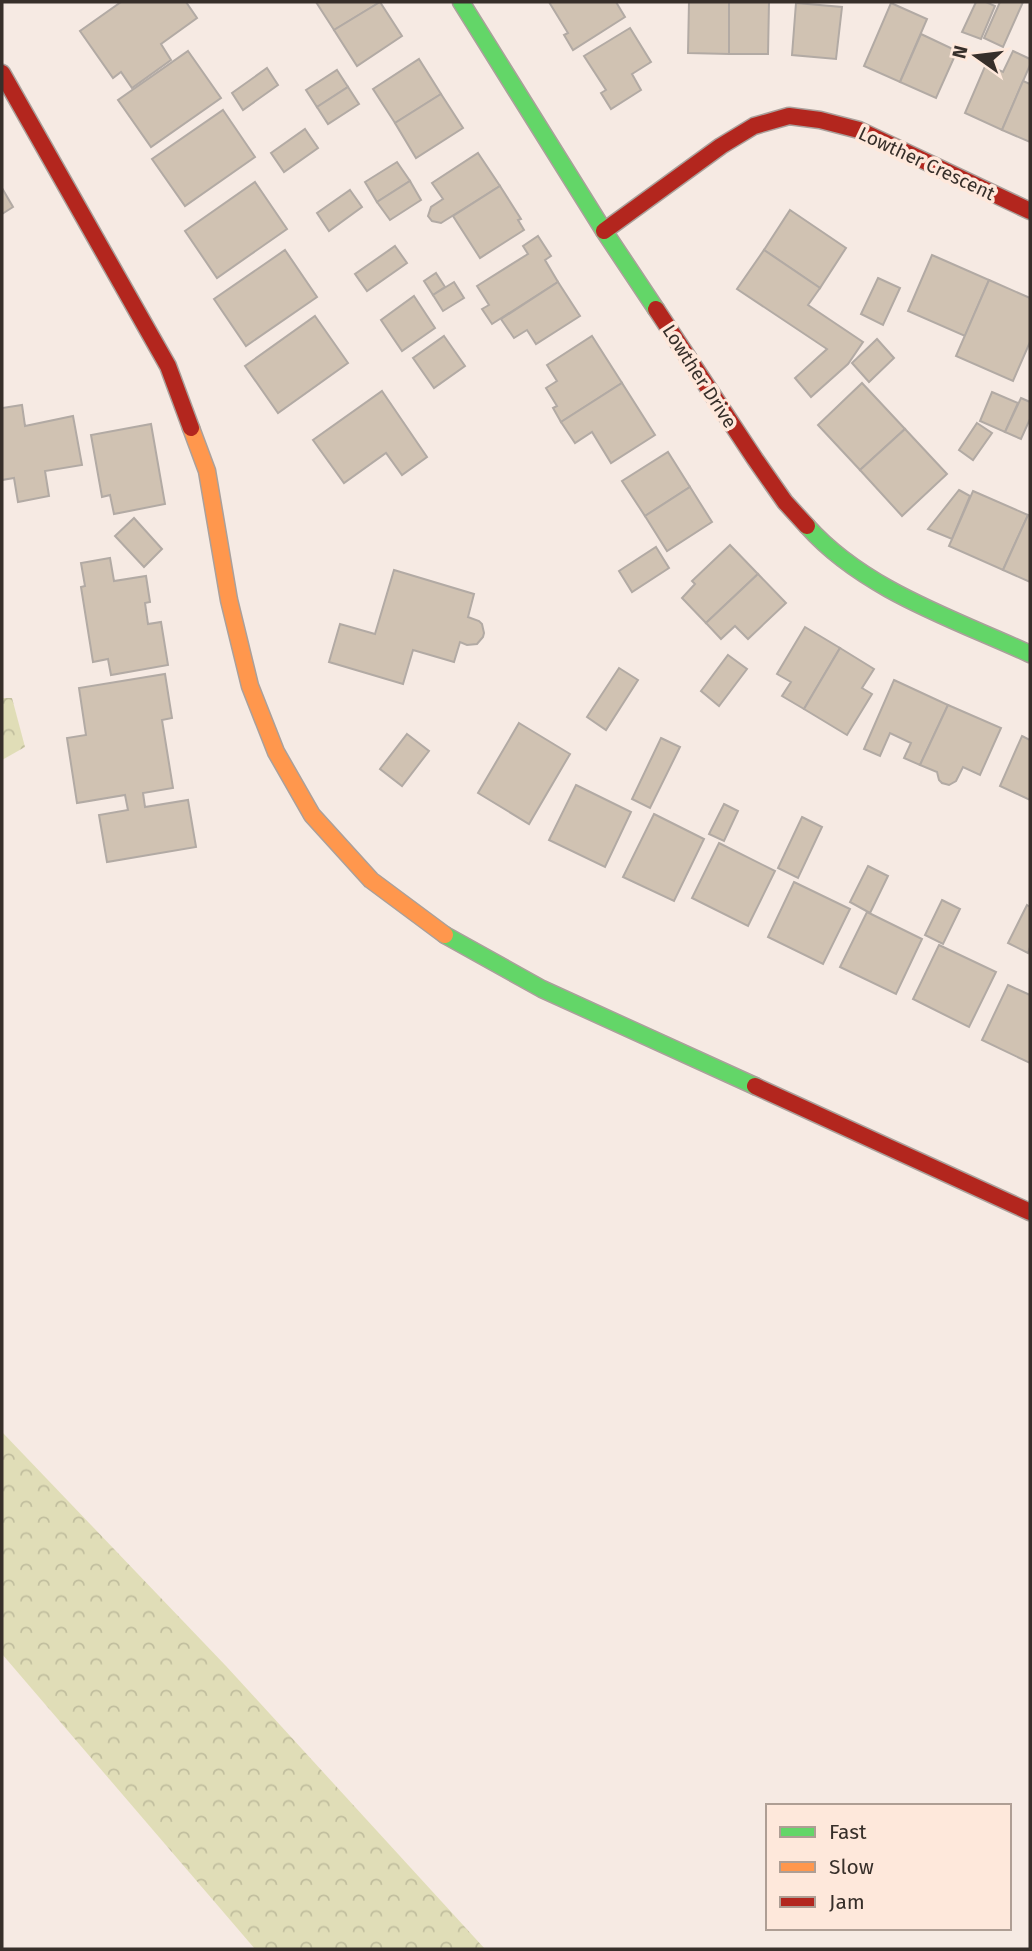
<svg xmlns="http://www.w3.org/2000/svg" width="1032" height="1951" viewBox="0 0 1032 1951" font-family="'Fira Sans',sans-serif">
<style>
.forest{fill:url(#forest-crowns)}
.building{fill:#d0c2b2;stroke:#b2aaa4;stroke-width:2}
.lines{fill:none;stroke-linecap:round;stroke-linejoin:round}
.fast-casing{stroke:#aaa09b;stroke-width:19}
.slow-casing{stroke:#aaa09b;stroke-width:19}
.jam-casing{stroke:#aaa09b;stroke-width:19}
.fast{stroke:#63d668;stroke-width:16}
.slow{stroke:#ff974d;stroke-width:16}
.jam{stroke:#b3261e;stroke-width:16}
.labels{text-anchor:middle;stroke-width:7;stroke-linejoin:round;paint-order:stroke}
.street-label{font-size:19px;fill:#372f2a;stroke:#fee8db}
</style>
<defs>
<pattern id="forest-crowns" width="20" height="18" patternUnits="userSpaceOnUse" patternTransform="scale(1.75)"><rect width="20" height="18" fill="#e0ddb7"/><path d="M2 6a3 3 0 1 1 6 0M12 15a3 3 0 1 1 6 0" fill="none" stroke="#c1be9e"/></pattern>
</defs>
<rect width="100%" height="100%" fill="#f6eae3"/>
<g class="forest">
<path d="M2,698H12L25,747L2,760Z"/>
<path d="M2,1432L226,1666L485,1949H255L2,1654Z"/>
</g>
<g class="building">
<path d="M121,2H186L197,18L161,44L171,60L132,88L121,72L113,78L80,31Z"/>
<path d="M316,2H380L334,30Z"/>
<path d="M380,2L402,36L357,66L334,30Z"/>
<path d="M549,2H616L625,17L573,50L564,35L568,33Z"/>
<path d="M689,2H729V54L688,53Z"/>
<path d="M729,2H769L768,54H729Z"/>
<path d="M976,2H986L995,6L981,39L962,32Z"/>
<path d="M1000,2H1023L1003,47L984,38Z"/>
<path d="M796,3L842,7L836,59L792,55Z"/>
<path d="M891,3L927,19L900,82L864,66Z"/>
<path d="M630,28L651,62L632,74L641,90L611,109L601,93L606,90L584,56Z"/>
<path d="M921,34L957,51L936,98L900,82Z"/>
<path d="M188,51L221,98L151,147L118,100Z"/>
<path d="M1013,51L1030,59V65L1002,130L965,113L986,64L1003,72Z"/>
<path d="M419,59L441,94L395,123L373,89Z"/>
<path d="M267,68L278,85L243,110L232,93Z"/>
<path d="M337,70L348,87L317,107L306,90Z"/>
<path d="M1023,81L1030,84V142L1002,130Z"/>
<path d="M348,87L359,104L328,124L317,107Z"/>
<path d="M441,94L463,128L416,158L395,123Z"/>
<path d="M223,110L255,157L185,206L152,159Z"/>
<path d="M305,129L318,148L284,172L271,153Z"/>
<path d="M478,153L500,186L441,223L432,221L428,216L431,207L443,199L432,183Z"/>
<path d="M397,162L410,181L377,202L365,182Z"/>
<path d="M410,181L421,200L390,220L377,202Z"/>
<path d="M255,182L287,229L217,278L185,231Z"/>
<path d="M500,186L521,219L518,220L524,230L480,258L453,216Z"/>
<path d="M2,188L13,207L2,214Z"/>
<path d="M350,190L362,207L329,231L317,213Z"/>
<path d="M790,210L846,248L820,288L764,250Z"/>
<path d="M538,236L551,256L545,260L558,282L492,324L482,309L489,305L477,286L528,254L523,246Z"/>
<path d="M395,246L407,263L367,291L355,274Z"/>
<path d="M285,250L317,297L246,346L214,299Z"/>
<path d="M764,250L820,288L808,305L863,342L848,364L811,397L795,378L827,349L737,289Z"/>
<path d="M932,255L989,280L965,336L908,311Z"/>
<path d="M436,273L445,287L433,295L424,281Z"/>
<path d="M878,278L900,288L883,325L861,314Z"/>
<path d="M989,280L1030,298V342L1013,381L956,356Z"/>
<path d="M454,282L464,298L443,311L433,295Z"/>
<path d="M558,282L580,316L536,344L527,330L514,338L501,319Z"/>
<path d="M414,296L435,328L402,351L381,320Z"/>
<path d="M315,316L348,363L278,413L245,366Z"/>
<path d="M444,336L465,366L434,388L413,358Z"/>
<path d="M592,336L622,383L561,422L553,408L557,406L546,388L557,381L547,365Z"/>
<path d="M877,339L894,358L869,382L852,363Z"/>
<path d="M622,383L655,435L611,463L592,432L575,443L561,422Z"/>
<path d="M862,383L905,429L860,470L818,425Z"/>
<path d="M382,391L427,457L402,475L386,453L344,483L313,440Z"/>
<path d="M992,392L1018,403L1005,432L980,421Z"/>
<path d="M1021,398L1030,402V419L1021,439L1005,432Z"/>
<path d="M22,405L25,426L73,416L82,465L45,471L49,496L18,502L14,478L2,480V408Z"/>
<path d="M977,423L992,433L973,460L959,450Z"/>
<path d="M151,424L165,504L114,514L110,495L102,497L91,435Z"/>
<path d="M905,429L947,474L902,516L860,470Z"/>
<path d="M668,452L690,487L645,516L622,481Z"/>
<path d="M690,487L712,522L667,551L645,516Z"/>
<path d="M959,490L970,496L952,539L928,529Z"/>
<path d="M973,491L1028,515L1003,570L949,546Z"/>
<path d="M1028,515L1030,516V582L1003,570Z"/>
<path d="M134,518L162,549L144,567L115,536Z"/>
<path d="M730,545L758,574L706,623L682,598L695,584L692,581Z"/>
<path d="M656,547L669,568L632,592L619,571Z"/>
<path d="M110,558L114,581L146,576L150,602L145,603L148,624L161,622L168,665L111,675L108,659L93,662L81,587L85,586L81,563Z"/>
<path d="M394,570L474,594L468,617L479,621L482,624L484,633L483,637L477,644L467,645L460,642L454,662L413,650L403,684L329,662L340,624L375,634Z"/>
<path d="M758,574L786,603L748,639L735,626L721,639L706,623Z"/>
<path d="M805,627L840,648L804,709L782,696L791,682L777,674Z"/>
<path d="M840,648L874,669L862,688L872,694L847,735L804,709Z"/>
<path d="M728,655L747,669L719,706L701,691Z"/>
<path d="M619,668L638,680L606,730L587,717Z"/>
<path d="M165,674L172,718L162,720L173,788L143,793L145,807L188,800L196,847L107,862L99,815L128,810L125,795L77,803L67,738L86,735L79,688Z"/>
<path d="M894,680L948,705L920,765L904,758L911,743L890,733L880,756L864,749Z"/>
<path d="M948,705L1001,728L980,775L963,767L956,781L949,785L942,783L939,780L937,772L920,765Z"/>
<path d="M519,723L570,754L529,824L478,793Z"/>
<path d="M407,734L429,751L402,786L380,769Z"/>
<path d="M1022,736L1030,740V800L1000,786Z"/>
<path d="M661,738L680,747L650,808L632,799Z"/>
<path d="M576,785L631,812L605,867L549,840Z"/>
<path d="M724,804L738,811L724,841L709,834Z"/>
<path d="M654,814L704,839L674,901L623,877Z"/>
<path d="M802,817L822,827L798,878L778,868Z"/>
<path d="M719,843L775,871L748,926L692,898Z"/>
<path d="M868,866L888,876L870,913L850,902Z"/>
<path d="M794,882L850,909L823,964L768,937Z"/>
<path d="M942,900L960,909L943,944L925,935Z"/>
<path d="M1027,905L1030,907V947L1028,953L1008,943Z"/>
<path d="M867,912L922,939L896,994L840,967Z"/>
<path d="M939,945L996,972L969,1027L913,999Z"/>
<path d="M1008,985L1030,995V1063L982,1040Z"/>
</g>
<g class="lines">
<defs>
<g id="fast">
<path d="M461,2L604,231L656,309"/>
<path d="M807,526C864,590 954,619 1030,654"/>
<path d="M445,935L542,989L755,1086"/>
</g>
<path id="slow" d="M191,428L207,471L229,600L250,686L276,752L312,815L371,880L445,935"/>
<g id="jam">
<path d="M2,73L168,366L191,428"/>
<path d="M604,231L721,146L754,126L789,116L820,120L859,130L1030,211"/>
<path d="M656,309L755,459L785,502L807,526"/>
<path d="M755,1086L1030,1212"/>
</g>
</defs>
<use href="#fast" class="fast-casing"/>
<use href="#slow" class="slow-casing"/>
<use href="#jam" class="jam-casing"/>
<use href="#fast" class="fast"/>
<use href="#slow" class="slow"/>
<use href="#jam" class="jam"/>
</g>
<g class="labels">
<g class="street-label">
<text transform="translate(927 163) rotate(25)" y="7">Lowther Crescent</text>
<text transform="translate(700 376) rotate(57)" y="7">Lowther Drive</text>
</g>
</g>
<rect width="1032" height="1951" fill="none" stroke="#372f2a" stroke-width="7"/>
<rect x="766" y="1804" width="245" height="126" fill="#fee8db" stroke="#ae9e94" stroke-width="2"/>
<rect x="780" y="1827" width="35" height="10" fill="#63d668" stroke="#ae9e94" stroke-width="2"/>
<text x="829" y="1839" font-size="21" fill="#372f2a">Fast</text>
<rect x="780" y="1862" width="35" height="10" fill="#ff974d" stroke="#ae9e94" stroke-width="2"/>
<text x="829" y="1874" font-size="21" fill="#372f2a">Slow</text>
<rect x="780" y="1897" width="35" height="10" fill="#b3261e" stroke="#ae9e94" stroke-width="2"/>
<text x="829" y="1909" font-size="21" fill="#372f2a">Jam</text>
<g transform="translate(976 56) rotate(284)" stroke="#fee8db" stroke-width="5" paint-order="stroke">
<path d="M0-5L12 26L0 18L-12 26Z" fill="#372f2a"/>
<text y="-10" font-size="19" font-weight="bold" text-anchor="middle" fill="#372f2a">N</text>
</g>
</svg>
